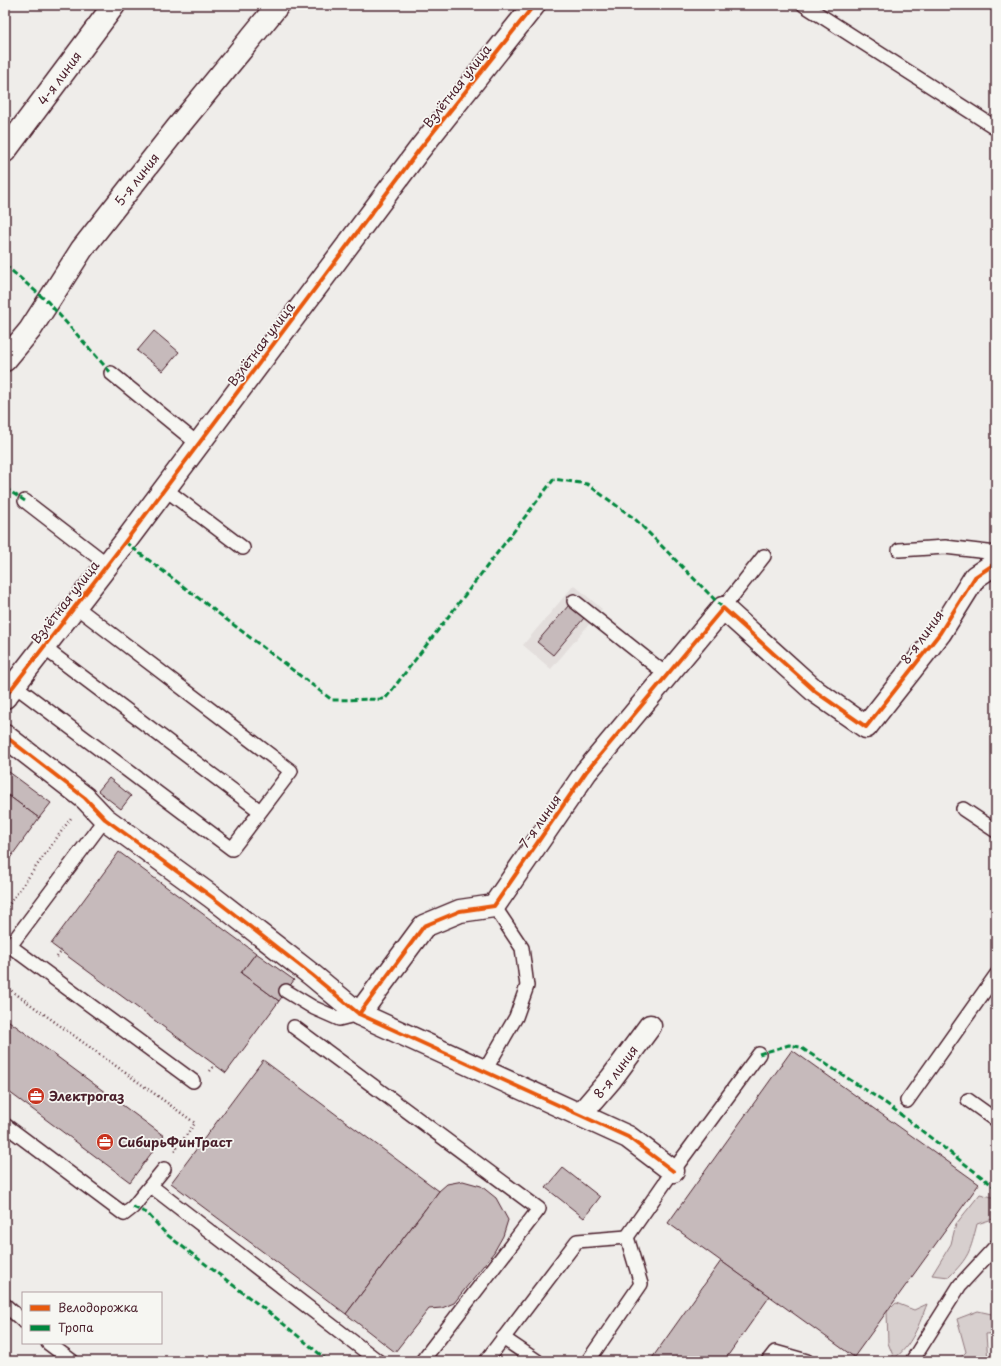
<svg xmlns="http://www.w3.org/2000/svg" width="1001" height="1366" viewBox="0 0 1001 1366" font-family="'Playpen Sans',sans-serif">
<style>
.built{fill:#e3dedc}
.green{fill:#d7cfce;stroke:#90777c}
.building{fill:#c6babb;stroke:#4a1f2b}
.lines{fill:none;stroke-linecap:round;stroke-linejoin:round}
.service-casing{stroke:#4a1f2b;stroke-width:16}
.minor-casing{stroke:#4a1f2b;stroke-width:25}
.path{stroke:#4a1f2b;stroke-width:2.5;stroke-dasharray:1 3;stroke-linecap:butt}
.service{stroke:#f6f6f2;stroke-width:13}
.minor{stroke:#f6f6f2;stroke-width:22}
.quiet{stroke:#00873e;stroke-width:3;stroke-dasharray:6 3;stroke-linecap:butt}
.cycleway-casing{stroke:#f6f6f2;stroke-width:6}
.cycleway{stroke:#e8590c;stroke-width:4}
.labels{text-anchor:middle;stroke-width:3.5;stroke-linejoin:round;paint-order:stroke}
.street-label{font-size:13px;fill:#4a1f2b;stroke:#f6f6f2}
.poi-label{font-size:13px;font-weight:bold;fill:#4a1f2b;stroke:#f6f6f2;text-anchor:start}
</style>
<rect width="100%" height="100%" fill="#efedea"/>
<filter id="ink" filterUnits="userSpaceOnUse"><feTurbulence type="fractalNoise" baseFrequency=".025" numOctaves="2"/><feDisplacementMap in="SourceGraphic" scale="8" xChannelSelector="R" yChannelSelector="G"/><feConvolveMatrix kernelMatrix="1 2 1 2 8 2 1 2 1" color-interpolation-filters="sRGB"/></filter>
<g filter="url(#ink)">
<path class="built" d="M574,585L602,609L551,669L523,645Z"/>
<g class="green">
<path d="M980,1194L996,1198V1218L977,1224C970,1252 969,1257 949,1277L932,1275L951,1244L956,1224Z"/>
<path d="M896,1303L914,1310L927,1304C920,1322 911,1348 894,1358L888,1343L887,1312Z"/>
<path d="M978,1311L996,1315V1333L986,1334L988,1361H957L966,1352L957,1319Z"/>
</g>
<g class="building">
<path d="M154,331L179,352L163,371L137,351Z"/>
<path d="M569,605L584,618L553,655L537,642Z"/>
<path d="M5,769L51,803L39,818L5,793Z"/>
<path d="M109,778L131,796L121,809L98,791Z"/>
<path d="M5,793L39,818L5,865Z"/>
<path d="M119,852L256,953L241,973L279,1001L226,1073L51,944Z"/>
<path d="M256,953L294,980L279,1001L241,973Z"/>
<path d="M5,1018L164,1136L130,1182L5,1089Z"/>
<path d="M792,1050L979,1184L854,1357L668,1223Z"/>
<path d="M263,1060L439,1191L346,1314L171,1183Z"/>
<path d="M563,1168L600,1197L584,1218L546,1188Z"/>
<path d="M463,1181L481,1186L496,1198L508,1220L503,1236L494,1252L454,1303L442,1308L429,1309L395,1352L346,1314L439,1191L447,1184Z"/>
<path d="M721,1261L770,1296L724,1361H650Z"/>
</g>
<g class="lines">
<defs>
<g id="service">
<path d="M804,5L996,128"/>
<path d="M111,373L198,444"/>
<path d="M165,489L243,548"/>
<path d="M25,501L108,565"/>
<path d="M899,550L945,547L996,553"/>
<path d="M574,601L667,675"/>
<path d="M723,608L764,556"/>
<path d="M43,647L260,811"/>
<path d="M14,685L232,849L291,771L75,606"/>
<path d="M963,809L996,831"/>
<path d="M105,819L10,946L193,1081"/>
<path d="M286,991L314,1008L339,1019L359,1014"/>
<path d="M294,1027L539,1209L422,1361"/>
<path d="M484,1072L516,1017L527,986L522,948L494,906"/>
<path d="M968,1100L996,1120"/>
<path d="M907,1101L996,975"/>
<path d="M5,1125L124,1214L133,1207L164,1169"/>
<path d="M151,1186L378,1361"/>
<path d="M627,1237L673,1171L759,1054"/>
<path d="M5,1305L23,1321"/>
<path d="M503,1338L537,1361"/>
<path d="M48,1343L72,1361"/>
<path d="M486,1361L577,1241L627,1237"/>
<path d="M588,1361L641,1284L627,1237"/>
<path d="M768,1361L775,1352L807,1361"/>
<path d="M912,1361L960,1285L996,1246"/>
</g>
<g id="minor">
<path id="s1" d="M5,151L114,5"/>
<path id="s2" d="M5,360L30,330L82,249L177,128L278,5"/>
<path d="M5,697L125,542L419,150L534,5"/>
<path d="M5,736L85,798L105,819L212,897L312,975L359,1014L628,1137L673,1171"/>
<path d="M359,1014L424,926L460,911L494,906L586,772L723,608L816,692L866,727L940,633L975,577L996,563"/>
<path id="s3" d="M580,1115L611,1079L650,1026"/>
</g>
</defs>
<use href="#service" class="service-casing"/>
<use href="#minor" class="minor-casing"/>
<g class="path">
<path d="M5,910L71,818"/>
<path d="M57,957L61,952"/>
<path d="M5,986L195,1123L174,1152"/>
<path d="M210,1071L215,1065"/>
</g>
<use href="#service" class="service"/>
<use href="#minor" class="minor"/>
<g class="quiet">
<path d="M5,265L48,302L111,373"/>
<path d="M5,488L25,501"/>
<path d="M125,542L332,700L385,699L554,479L587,484L635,519L723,608"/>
<path d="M759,1054L789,1045L800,1047L887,1104L996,1188"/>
<path d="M133,1207L147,1213L166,1234L280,1321L328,1361"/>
</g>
<defs>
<g id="cycleway">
<path d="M5,697L125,542L419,150L534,5"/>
<path d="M5,736L85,798L105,819L212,897L312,975L359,1014L628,1137L673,1171"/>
<path d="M359,1014L424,926L460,911L494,906L586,772L723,608L816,692L866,727L940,633L975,577L996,563"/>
</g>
</defs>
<use href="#cycleway" class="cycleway-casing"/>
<use href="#cycleway" class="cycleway"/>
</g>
</g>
<defs>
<symbol id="office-disc" viewBox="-11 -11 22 22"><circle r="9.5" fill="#c8321e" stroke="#f6f6f2"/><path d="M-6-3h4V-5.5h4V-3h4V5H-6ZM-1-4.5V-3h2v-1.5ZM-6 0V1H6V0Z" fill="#fff"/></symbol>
</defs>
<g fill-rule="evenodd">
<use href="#office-disc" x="26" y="1086" width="20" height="20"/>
<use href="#office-disc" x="95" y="1132" width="20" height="20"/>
</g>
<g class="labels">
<g class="street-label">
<text dy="5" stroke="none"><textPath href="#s1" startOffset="91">4-я линия</textPath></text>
<text transform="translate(457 86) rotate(-52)" y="5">Взлётная улица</text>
<text dy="5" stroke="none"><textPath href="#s2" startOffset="224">5-я линия</textPath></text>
<text transform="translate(261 344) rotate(-53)" y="5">Взлётная улица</text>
<text transform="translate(65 602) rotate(-52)" y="5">Взлётная улица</text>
<text transform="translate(922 637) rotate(-54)" y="5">8-я линия</text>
<text transform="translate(540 821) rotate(-55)" y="5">7-я линия</text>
<text dy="5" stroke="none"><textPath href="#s3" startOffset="56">8-я линия</textPath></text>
</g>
<g class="poi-label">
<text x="49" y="1101">Электрогаз</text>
<text x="118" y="1147">СибирьФинТраст</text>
</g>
</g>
<rect width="1001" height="1366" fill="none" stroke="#f6f6f2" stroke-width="20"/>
<rect x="10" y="10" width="981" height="1346" fill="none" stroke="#4a1f2b" stroke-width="1.5" filter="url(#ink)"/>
<rect x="22" y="1292" width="140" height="52" fill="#f6f6f2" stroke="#b1a0a2"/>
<rect x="30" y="1305" width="20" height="6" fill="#e8590c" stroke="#b1a0a2"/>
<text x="58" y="1312" font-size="12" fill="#4a1f2b">Велодорожка</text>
<rect x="30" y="1325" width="20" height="6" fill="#00873e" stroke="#b1a0a2"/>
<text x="58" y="1332" font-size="12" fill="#4a1f2b">Тропа</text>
</svg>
